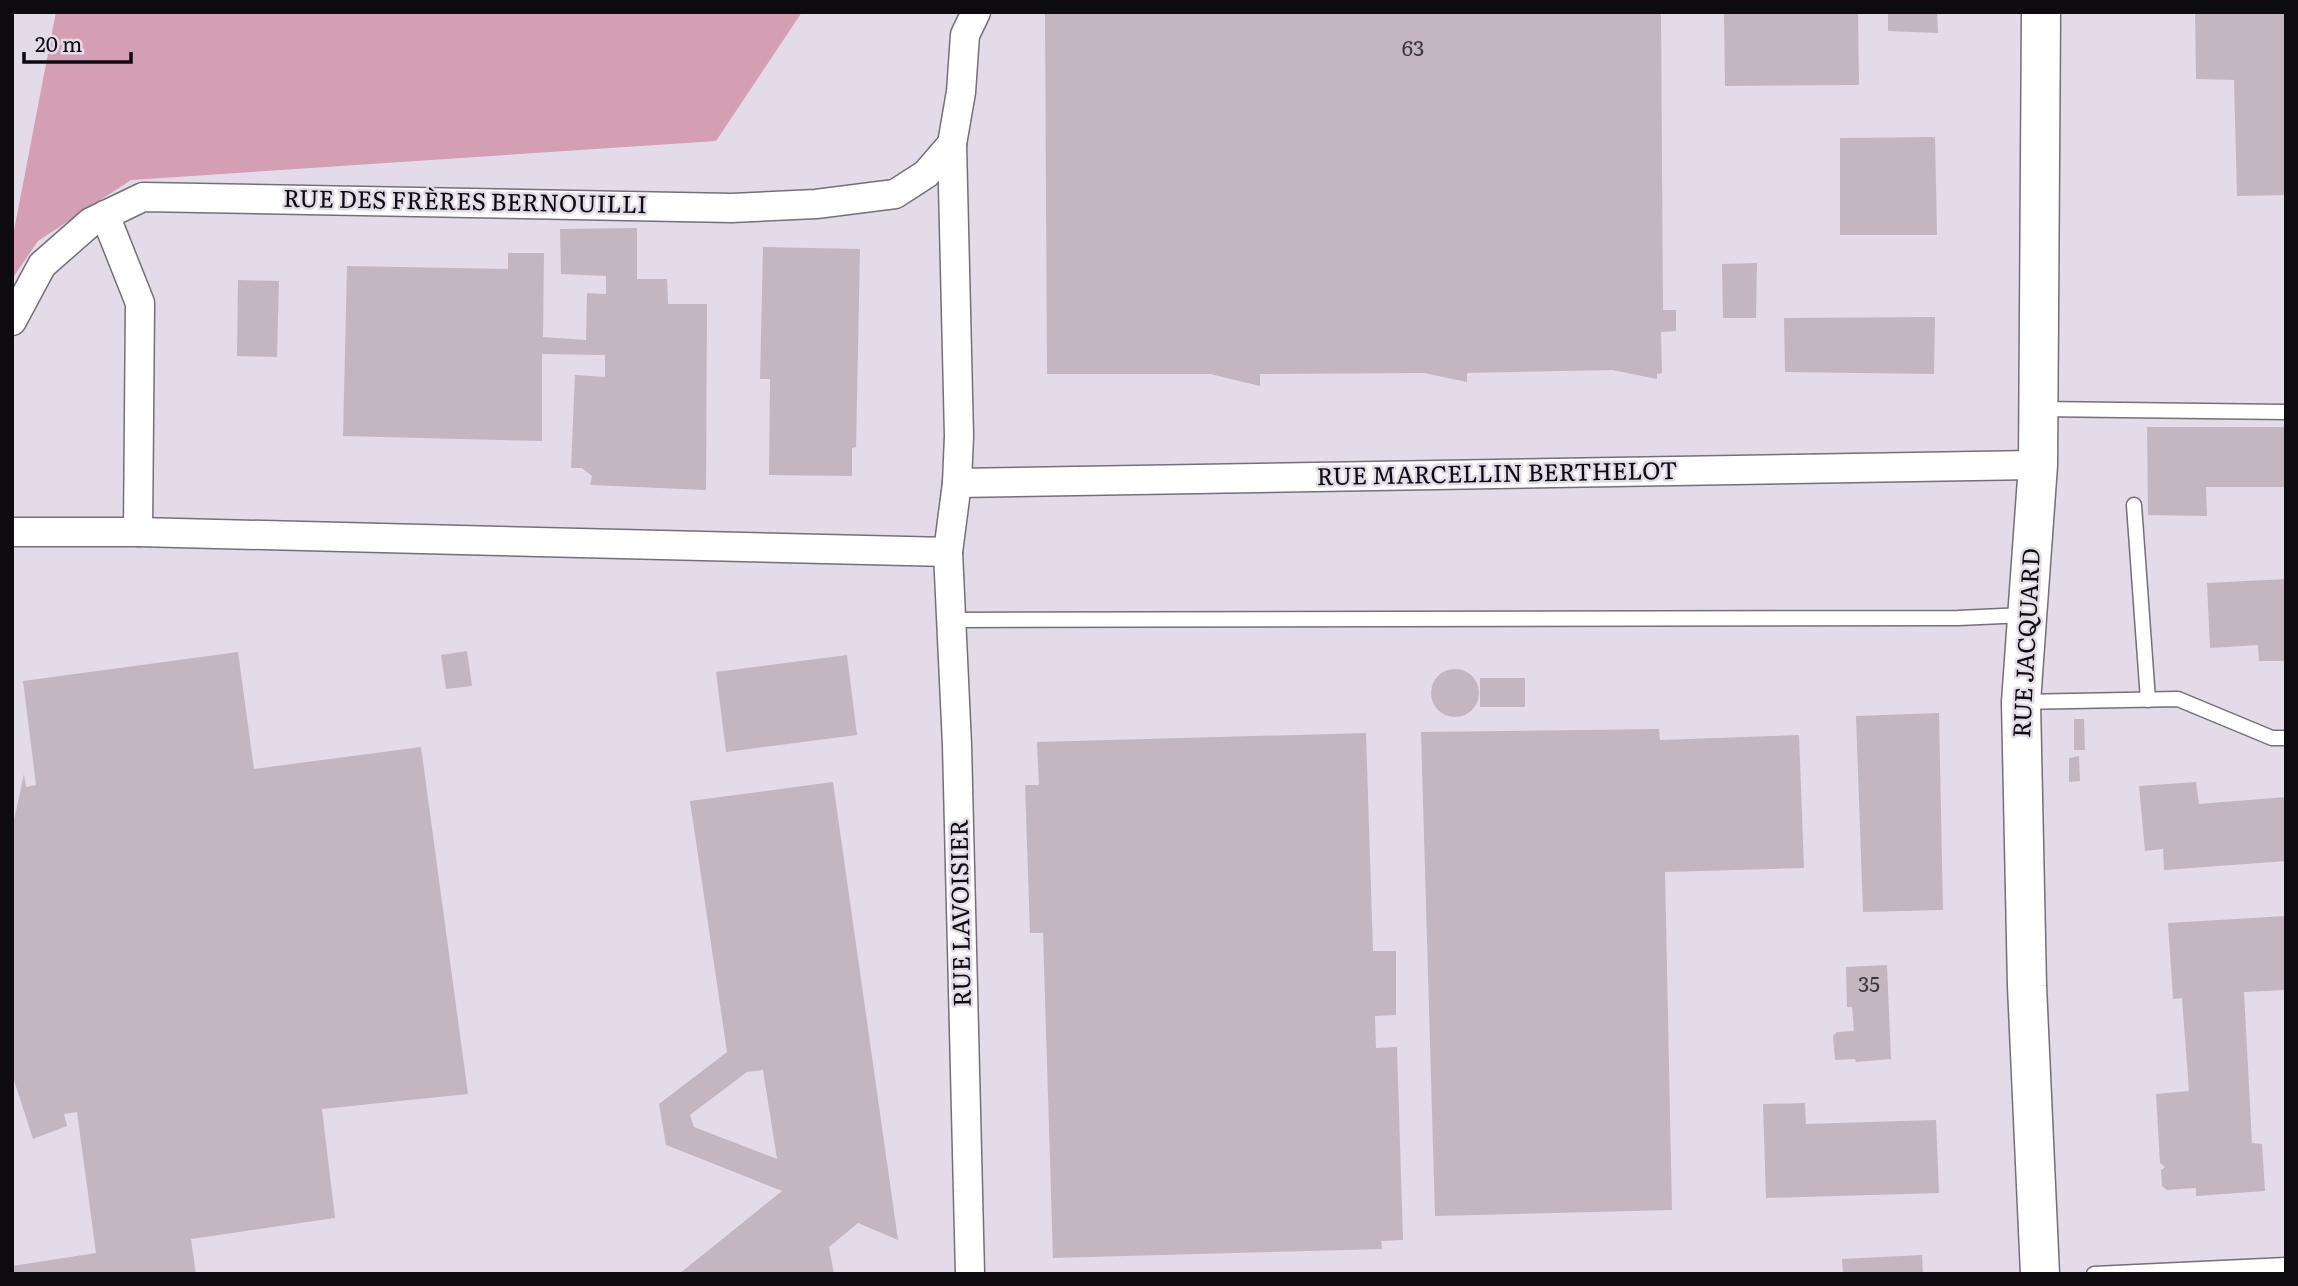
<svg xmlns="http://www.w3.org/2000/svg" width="2298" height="1286" viewBox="0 0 2298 1286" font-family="Literata,serif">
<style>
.green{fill:#d49eb3}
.building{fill:#c3b6c0;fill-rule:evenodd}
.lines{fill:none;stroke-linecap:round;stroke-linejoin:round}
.lane-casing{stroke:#766e7a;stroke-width:17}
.street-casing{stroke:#766e7a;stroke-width:31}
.secondary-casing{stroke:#766e7a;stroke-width:41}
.lane{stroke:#fff;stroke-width:14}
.street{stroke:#fff;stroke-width:28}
.secondary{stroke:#fff;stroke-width:38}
.labels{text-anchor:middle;stroke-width:5;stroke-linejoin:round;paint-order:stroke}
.number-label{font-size:21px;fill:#3b363c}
.street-label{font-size:24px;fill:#0e0b10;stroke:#e3dbe8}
</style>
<rect width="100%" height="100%" fill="#e3dbe8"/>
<path class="green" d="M56,12H802L716,141L131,180L38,241L12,279V241Z"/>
<g class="building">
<path d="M1045,12H1661L1663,310H1676V331L1661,332L1662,373L1657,374V379L1612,370L1467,373V382L1424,373L1260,374V386L1210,374H1047Z"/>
<path d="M1724,12H1858L1859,85L1725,86Z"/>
<path d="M1888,12H1937L1938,33L1888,31Z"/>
<path d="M2195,12H2286V195L2237,196L2234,80L2196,79Z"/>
<path d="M1935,137L1937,235H1840V138Z"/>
<path d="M637,228V279H667L668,304H707L706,490L590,485L592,476L582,468H571L575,375L605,377V355L542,354V441L343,436L347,266L508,269V253H544L543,337L586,340L587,293L606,294V276L561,274L560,229Z"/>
<path d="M763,247L860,249L856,447L852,448V476L769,475L770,379H760Z"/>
<path d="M1757,263L1756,318H1723L1722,264Z"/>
<path d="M238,280L279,281L277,357L237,356Z"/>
<path d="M1935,317L1934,374L1785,372L1784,318Z"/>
<path d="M2147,427H2286V487H2206L2207,516L2148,515Z"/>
<path d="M2286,579V661H2259L2258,645L2210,648L2207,583Z"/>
<path d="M467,651L472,686L446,689L441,655Z"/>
<path d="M238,652L254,769L421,747L468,1094L322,1109L335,1218L191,1239L196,1274H12V1266L96,1253L77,1112L64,1114L67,1126L33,1139L12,1074V829L24,774L26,787L36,785L23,681Z"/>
<path d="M847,655L857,735L726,752L716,672Z"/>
<circle cx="1455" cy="693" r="24"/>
<rect x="1480" y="678" width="45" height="29"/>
<path d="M1939,713L1943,910L1863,912L1856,716Z"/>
<path d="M2074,719H2084L2085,750H2074Z"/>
<path d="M1659,729L1660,740L1799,735L1804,868L1665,872L1672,1210L1435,1216L1421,732Z"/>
<path d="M1366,733L1373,951H1396V1015L1375,1016L1376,1048L1397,1047L1403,1240L1381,1241L1382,1249L1053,1258L1043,933H1030L1025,785H1039L1037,742Z"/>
<path d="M2079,756L2080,781L2069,782V758Z"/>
<path d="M833,782L898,1240L858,1223L829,1247L834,1274H679L782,1191L666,1145L659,1104L727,1052L690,801ZM763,1070L777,1159L694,1127L690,1115L747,1072Z"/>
<path d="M2196,782L2199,804L2286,797V861L2164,870L2163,849L2145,851L2139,786Z"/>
<path d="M2286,916V990L2244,992L2252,1143L2262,1144L2265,1191L2196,1196V1188L2167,1190L2162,1186L2161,1170L2165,1167L2160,1163L2156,1094L2189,1091L2182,998L2173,999L2168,923Z"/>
<path d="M1887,965L1891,1059L1856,1062L1855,1059L1835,1060L1833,1036L1837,1032L1854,1031L1852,1007H1847L1846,967Z"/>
<path d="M1805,1103L1806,1124L1936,1120L1939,1193L1766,1198L1763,1104Z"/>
<path d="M1922,1255L1923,1274H1843L1842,1259Z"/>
</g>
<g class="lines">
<defs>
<g id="lane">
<path d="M2039,409L2286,412"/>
<path d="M2134,505L2148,700"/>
<path d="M952,620L1958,618L2025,615"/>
<path d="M2023,702L2178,699L2272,738H2286"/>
<path d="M2094,1274L2286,1265"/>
</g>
<g id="street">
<path d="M952,144L959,436L957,483L948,552L957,745L970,1274"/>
<path d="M105,215L140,303L138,532"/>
<path d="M12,321L42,265L91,222L143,197L732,208L816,204L895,194L926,174L952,144L961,92L965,35L976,12"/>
<path d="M957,483L2038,465"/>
<path d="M12,532H138L948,552"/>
</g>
<path id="secondary" d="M2040,1274L2027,986L2021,702L2038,465L2041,12"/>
</defs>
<use href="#lane" class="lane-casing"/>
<use href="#street" class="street-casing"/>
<use href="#secondary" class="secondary-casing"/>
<use href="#lane" class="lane"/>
<use href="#street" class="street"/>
<use href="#secondary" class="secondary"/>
</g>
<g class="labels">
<g class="number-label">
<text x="1413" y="56">63</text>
<text x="1869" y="992">35</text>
</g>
<g class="street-label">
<text transform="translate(465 202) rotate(1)" y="8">RUE DES FRÈRES BERNOUILLI</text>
<text transform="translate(1497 474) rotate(-1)" y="8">RUE MARCELLIN BERTHELOT</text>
<text transform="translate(2027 643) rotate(-87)" y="8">RUE JACQUARD</text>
<text transform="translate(961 913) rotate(-91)" y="8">RUE LAVOISIER</text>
</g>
</g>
<rect width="2298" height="1286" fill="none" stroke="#0e0b10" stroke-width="28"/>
<path d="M24 52v10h107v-10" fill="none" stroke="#0e0b10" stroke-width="3.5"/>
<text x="35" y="52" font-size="21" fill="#0e0b10" stroke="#e3dbe8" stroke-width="5" paint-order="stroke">20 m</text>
</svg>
